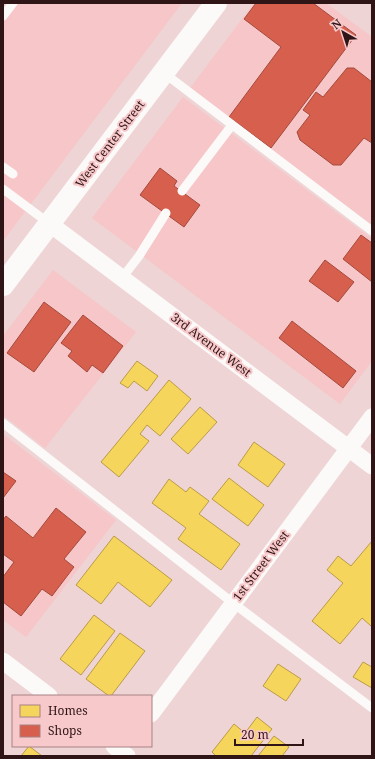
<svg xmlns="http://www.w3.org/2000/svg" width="375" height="759" viewBox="0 0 375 759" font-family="'Noto Serif',serif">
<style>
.built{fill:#f7c6c8}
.homes{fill:#f6d55c;stroke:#bb9b47}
.shops{fill:#d6604d;stroke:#a44a3d}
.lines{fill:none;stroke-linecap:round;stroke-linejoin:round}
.service{stroke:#fcf9f9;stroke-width:9}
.minor{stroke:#fcf9f9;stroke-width:17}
.tertiary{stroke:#fcf9f9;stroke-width:22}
.labels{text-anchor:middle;stroke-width:4;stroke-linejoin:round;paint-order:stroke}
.street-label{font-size:12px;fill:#301517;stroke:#f8c9cb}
</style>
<rect width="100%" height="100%" fill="#eed4d5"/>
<g class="built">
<path d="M3,3H182L3,241Z"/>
<path d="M254,3H326L372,37V225L190,88Z"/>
<path d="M183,97L372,239V361L340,404L92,218Z"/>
<path d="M53,270L136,332L45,448L3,415V336Z"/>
<path d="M3,434L116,520L26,637L3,620Z"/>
</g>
<g class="homes">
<path d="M137,361L158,376L147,391L134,381L128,388L120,383Z"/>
<path d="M169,380L191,399L160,436L147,425L140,434L149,441L119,477L101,462Z"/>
<path d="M200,407L217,422L188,454L171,439Z"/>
<path d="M254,442L285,464L268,487L238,465Z"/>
<path d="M229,478L264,505L248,526L212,499Z"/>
<path d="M169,479L186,492L190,487L209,501L199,514L240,544L221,570L178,539L186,528L152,503Z"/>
<path d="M114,536L172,580L150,607L118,582L101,604L76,585Z"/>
<path d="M372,541V624L371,626L362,618L340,644L312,621L343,583L327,570L338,556L351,566Z"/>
<path d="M94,615L115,631L81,675L60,659Z"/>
<path d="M120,633L145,651L111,696H109L86,679Z"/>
<path d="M363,662L372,667V688L353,677Z"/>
<path d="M278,664L301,679L286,701L263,686Z"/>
<path d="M257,717L272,729L251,756H216L212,752L234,724L245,733Z"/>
<path d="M274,736L289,747L282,756H258Z"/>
<path d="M29,746L42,756H21Z"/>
</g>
<g class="shops">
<path d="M256,3H313L356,35L271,148L229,117L281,47L244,19Z"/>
<path d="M347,68H354L372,82V143L364,138L341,165H333L300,140L297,132L310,115L303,110L316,92L323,97Z"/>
<path d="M160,168L177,181L174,186L200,205L184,227L140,195Z"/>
<path d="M361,235L372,243V282L343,259Z"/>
<path d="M325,260L354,282L338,302L309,281Z"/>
<path d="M44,302L71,322L34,372L7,353Z"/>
<path d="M83,315L123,346L103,373L92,365L87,372L68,356L72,351L61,343Z"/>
<path d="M292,321L356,371L343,388L279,338Z"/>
<path d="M3,472L16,481L3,498Z"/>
<path d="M56,508L86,532L64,559L74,567L52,596L42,589L21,616L3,602V577L14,562L3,554V520L6,516L33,538Z"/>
</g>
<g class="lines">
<g class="service">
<path d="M3,16L13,3"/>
<path d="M164,73L372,231"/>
<path d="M3,167L13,174"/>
<path d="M3,189L50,224"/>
<path d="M182,191L232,125"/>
<path d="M122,278L139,256L166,213"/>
<path d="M3,423L233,603L372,708"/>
</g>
<g class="minor">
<path d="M50,224L372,466"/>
<path d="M3,661L49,696"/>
<path d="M151,714L372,417"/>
<path d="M114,746L127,756"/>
</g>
<path class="tertiary" d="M3,285L216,3"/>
</g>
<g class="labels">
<g class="street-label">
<text transform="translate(110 144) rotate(-53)" y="4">West Center Street</text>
<text transform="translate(211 345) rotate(37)" y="4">3rd Avenue West</text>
<text transform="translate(261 566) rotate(-53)" y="4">1st Street West</text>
</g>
</g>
<rect width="375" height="759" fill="none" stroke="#301517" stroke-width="8"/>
<rect x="12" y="695" width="140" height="52" fill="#f8c9cb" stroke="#a88183"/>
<rect x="20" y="705" width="20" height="12" fill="#f6d55c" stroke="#a88183"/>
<text x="48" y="715" font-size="12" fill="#301517">Homes</text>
<rect x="20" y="725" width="20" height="12" fill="#d6604d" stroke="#a88183"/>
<text x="48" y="735" font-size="12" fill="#301517">Shops</text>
<g transform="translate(343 32) rotate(321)" stroke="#f8c9cb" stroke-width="3" paint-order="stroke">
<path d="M0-3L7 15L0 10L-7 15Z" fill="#301517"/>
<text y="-6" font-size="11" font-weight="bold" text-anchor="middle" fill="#301517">N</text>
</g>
<path d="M235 739v6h68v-6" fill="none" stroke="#301517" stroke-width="2"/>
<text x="241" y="739" font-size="12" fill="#301517" stroke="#f8c9cb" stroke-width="3" paint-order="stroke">20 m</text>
</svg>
